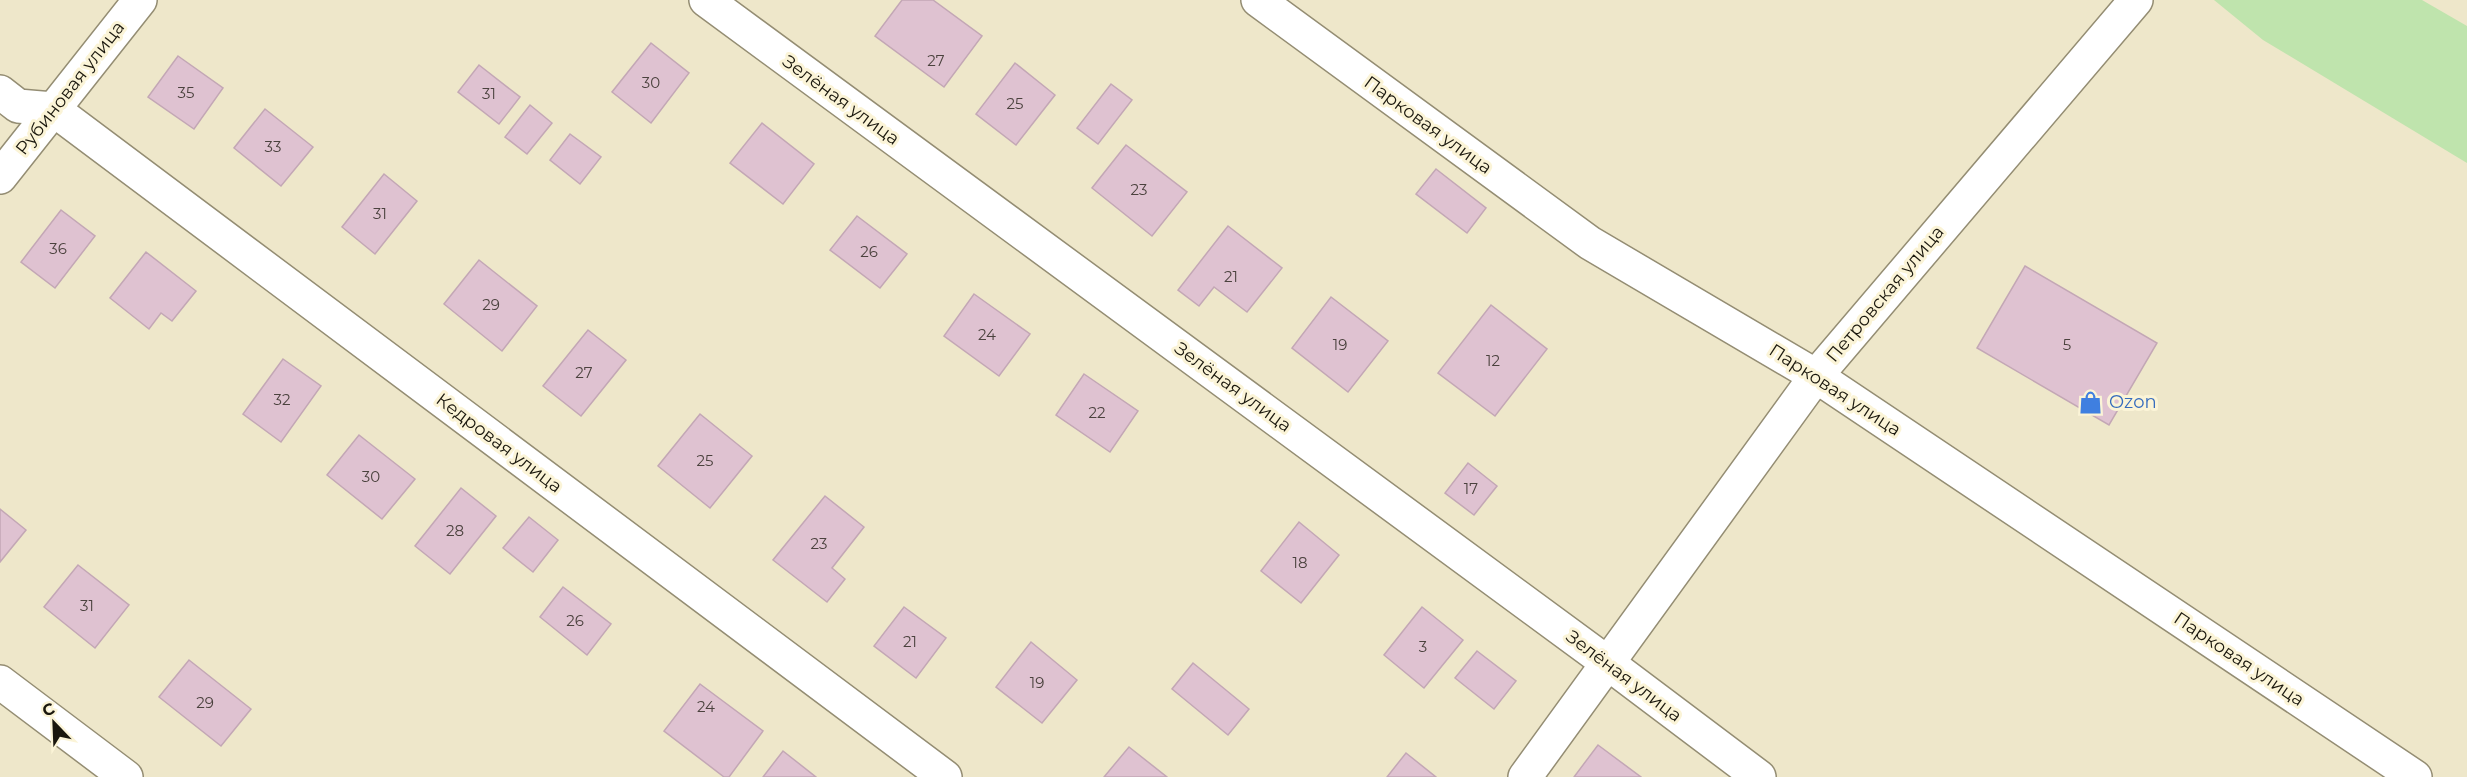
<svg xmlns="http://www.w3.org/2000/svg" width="2467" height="777" viewBox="0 0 2467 777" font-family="Montserrat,sans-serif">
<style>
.green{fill:#bfe4ad}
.building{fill:#dfc2d1;stroke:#c3a7b5;stroke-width:1.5}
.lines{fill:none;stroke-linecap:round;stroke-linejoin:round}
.street-casing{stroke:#948d73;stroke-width:36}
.street{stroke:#fff;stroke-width:33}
.labels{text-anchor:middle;stroke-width:6;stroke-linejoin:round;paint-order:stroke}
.number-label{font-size:15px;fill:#4b423e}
.street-label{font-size:18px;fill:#1a170d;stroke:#fbf4d7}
.shop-label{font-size:18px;fill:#366cbe;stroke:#fbf4d7;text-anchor:start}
</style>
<rect width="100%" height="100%" fill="#eee7ca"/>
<path class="green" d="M2214,0H2422L2467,26V163L2263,40Z"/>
<g class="building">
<path d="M902,0H933L982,36L944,87L875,36Z"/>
<path d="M651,43L689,73L651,123L612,92Z"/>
<path d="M178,56L223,88L194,129L148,97Z"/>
<path d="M1015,63L1055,95L1016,145L976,114Z"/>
<path d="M479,65L520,97L499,124L458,92Z"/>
<path d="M1111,84L1132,100L1098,144L1077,128Z"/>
<path d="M530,105L552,123L527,154L505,137Z"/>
<path d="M265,109L313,147L281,186L234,148Z"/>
<path d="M762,123L814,164L783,204L730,163Z"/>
<path d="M570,134L601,157L580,184L550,160Z"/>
<path d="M1126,145L1187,192L1152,236L1092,188Z"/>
<path d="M1436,169L1486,208L1467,233L1416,194Z"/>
<path d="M384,174L417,201L375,254L342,227Z"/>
<path d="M61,210L95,236L55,288L21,262Z"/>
<path d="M857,216L907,254L880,288L830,250Z"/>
<path d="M1228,226L1282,268L1247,312L1214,287L1199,306L1178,290Z"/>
<path d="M146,252L196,291L172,321L161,313L149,329L110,298Z"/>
<path d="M479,260L537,306L502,351L444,304Z"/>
<path d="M2025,266L2157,343L2109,425L1977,348Z"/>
<path d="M974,294L1030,334L999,376L944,336Z"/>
<path d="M1331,297L1388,341L1348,392L1292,348Z"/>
<path d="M1491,305L1547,349L1495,416L1438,373Z"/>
<path d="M588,330L626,360L581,416L543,386Z"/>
<path d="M283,359L321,386L281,442L243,414Z"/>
<path d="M1084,374L1138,411L1110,452L1056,415Z"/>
<path d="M700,414L752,456L710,508L658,466Z"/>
<path d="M359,435L415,479L382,519L327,475Z"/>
<path d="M1468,463L1497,486L1474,515L1445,493Z"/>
<path d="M461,488L496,516L450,574L415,546Z"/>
<path d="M825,496L864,527L832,568L845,579L827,602L773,560Z"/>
<path d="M0,509L26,530L0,562Z"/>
<path d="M529,517L558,540L533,572L503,548Z"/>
<path d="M1299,522L1339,555L1301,603L1261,571Z"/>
<path d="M78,565L129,605L95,648L44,607Z"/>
<path d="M563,587L611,624L587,655L540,617Z"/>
<path d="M904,607L946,638L916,678L874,646Z"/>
<path d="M1422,607L1463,640L1424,688L1384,655Z"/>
<path d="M1031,642L1077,680L1042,723L996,687Z"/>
<path d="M1477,651L1516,681L1494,709L1455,678Z"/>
<path d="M189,660L251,709L221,746L159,697Z"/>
<path d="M1193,663L1249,709L1228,735L1172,689Z"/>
<path d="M700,684L763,731L729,777H724L664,731Z"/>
<path d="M1598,745L1641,777H1574Z"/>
<path d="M1129,747L1167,777H1104Z"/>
<path d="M783,751L816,777H763Z"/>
<path d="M1406,753L1436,777H1387Z"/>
</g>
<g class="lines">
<defs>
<g id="street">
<path d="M706,0L1609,664L1759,777"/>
<path d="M1258,0L1590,243L1816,376L2415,777"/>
<path d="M0,92L18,106L53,109L945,777"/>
<path d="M0,177L140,0"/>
<path d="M0,682L126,777"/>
<path d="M1525,777L1816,376L2136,0"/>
</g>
</defs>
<use href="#street" class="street-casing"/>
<use href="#street" class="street"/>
</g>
<defs>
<symbol id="shop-bare" viewBox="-9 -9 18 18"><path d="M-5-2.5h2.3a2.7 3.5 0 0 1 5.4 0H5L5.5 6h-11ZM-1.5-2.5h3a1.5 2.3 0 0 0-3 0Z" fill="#3f7fe0" stroke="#fbf4d7" stroke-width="2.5" paint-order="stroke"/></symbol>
</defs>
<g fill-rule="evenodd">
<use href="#shop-bare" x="2074" y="386" width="33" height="33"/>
</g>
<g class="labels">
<g class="number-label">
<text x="936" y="66">27</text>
<text x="651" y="88">30</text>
<text x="186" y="98">35</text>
<text x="489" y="99">31</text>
<text x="1015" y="109">25</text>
<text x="273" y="152">33</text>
<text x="1139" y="195">23</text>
<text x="380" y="219">31</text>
<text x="58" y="254">36</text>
<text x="869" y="257">26</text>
<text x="1231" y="282">21</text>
<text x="491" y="310">29</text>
<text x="987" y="340">24</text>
<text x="1340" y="350">19</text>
<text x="2067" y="350">5</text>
<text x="1493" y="366">12</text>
<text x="584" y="378">27</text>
<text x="282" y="405">32</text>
<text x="1097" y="418">22</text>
<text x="705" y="466">25</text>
<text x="371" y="482">30</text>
<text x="1471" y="494">17</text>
<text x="455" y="536">28</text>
<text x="819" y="549">23</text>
<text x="1300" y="568">18</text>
<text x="87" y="611">31</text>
<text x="575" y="626">26</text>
<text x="910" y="647">21</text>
<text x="1423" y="652">3</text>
<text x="1037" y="688">19</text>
<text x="205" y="708">29</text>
<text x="706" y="712">24</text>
</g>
<g class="street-label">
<text transform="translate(70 88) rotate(-52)" y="6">Рубиновая улица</text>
<text transform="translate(841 100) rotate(36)" y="6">Зелёная улица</text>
<text transform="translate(1428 125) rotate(36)" y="6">Парковая улица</text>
<text transform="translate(1885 294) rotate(-50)" y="6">Петровская улица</text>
<text transform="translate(1233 387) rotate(36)" y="6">Зелёная улица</text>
<text transform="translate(1835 390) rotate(33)" y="6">Парковая улица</text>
<text transform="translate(499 443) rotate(37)" y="6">Кедровая улица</text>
<text transform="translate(2239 659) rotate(34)" y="6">Парковая улица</text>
<text transform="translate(1624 676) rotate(37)" y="6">Зелёная улица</text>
</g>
<g class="shop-label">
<text x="2109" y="408">Ozon</text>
</g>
</g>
<g transform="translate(54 723) rotate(337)" stroke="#fbf4d7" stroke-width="4.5" paint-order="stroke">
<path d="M0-4.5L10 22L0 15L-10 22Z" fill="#1a170d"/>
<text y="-9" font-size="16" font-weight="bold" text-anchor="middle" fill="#1a170d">С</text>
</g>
</svg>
